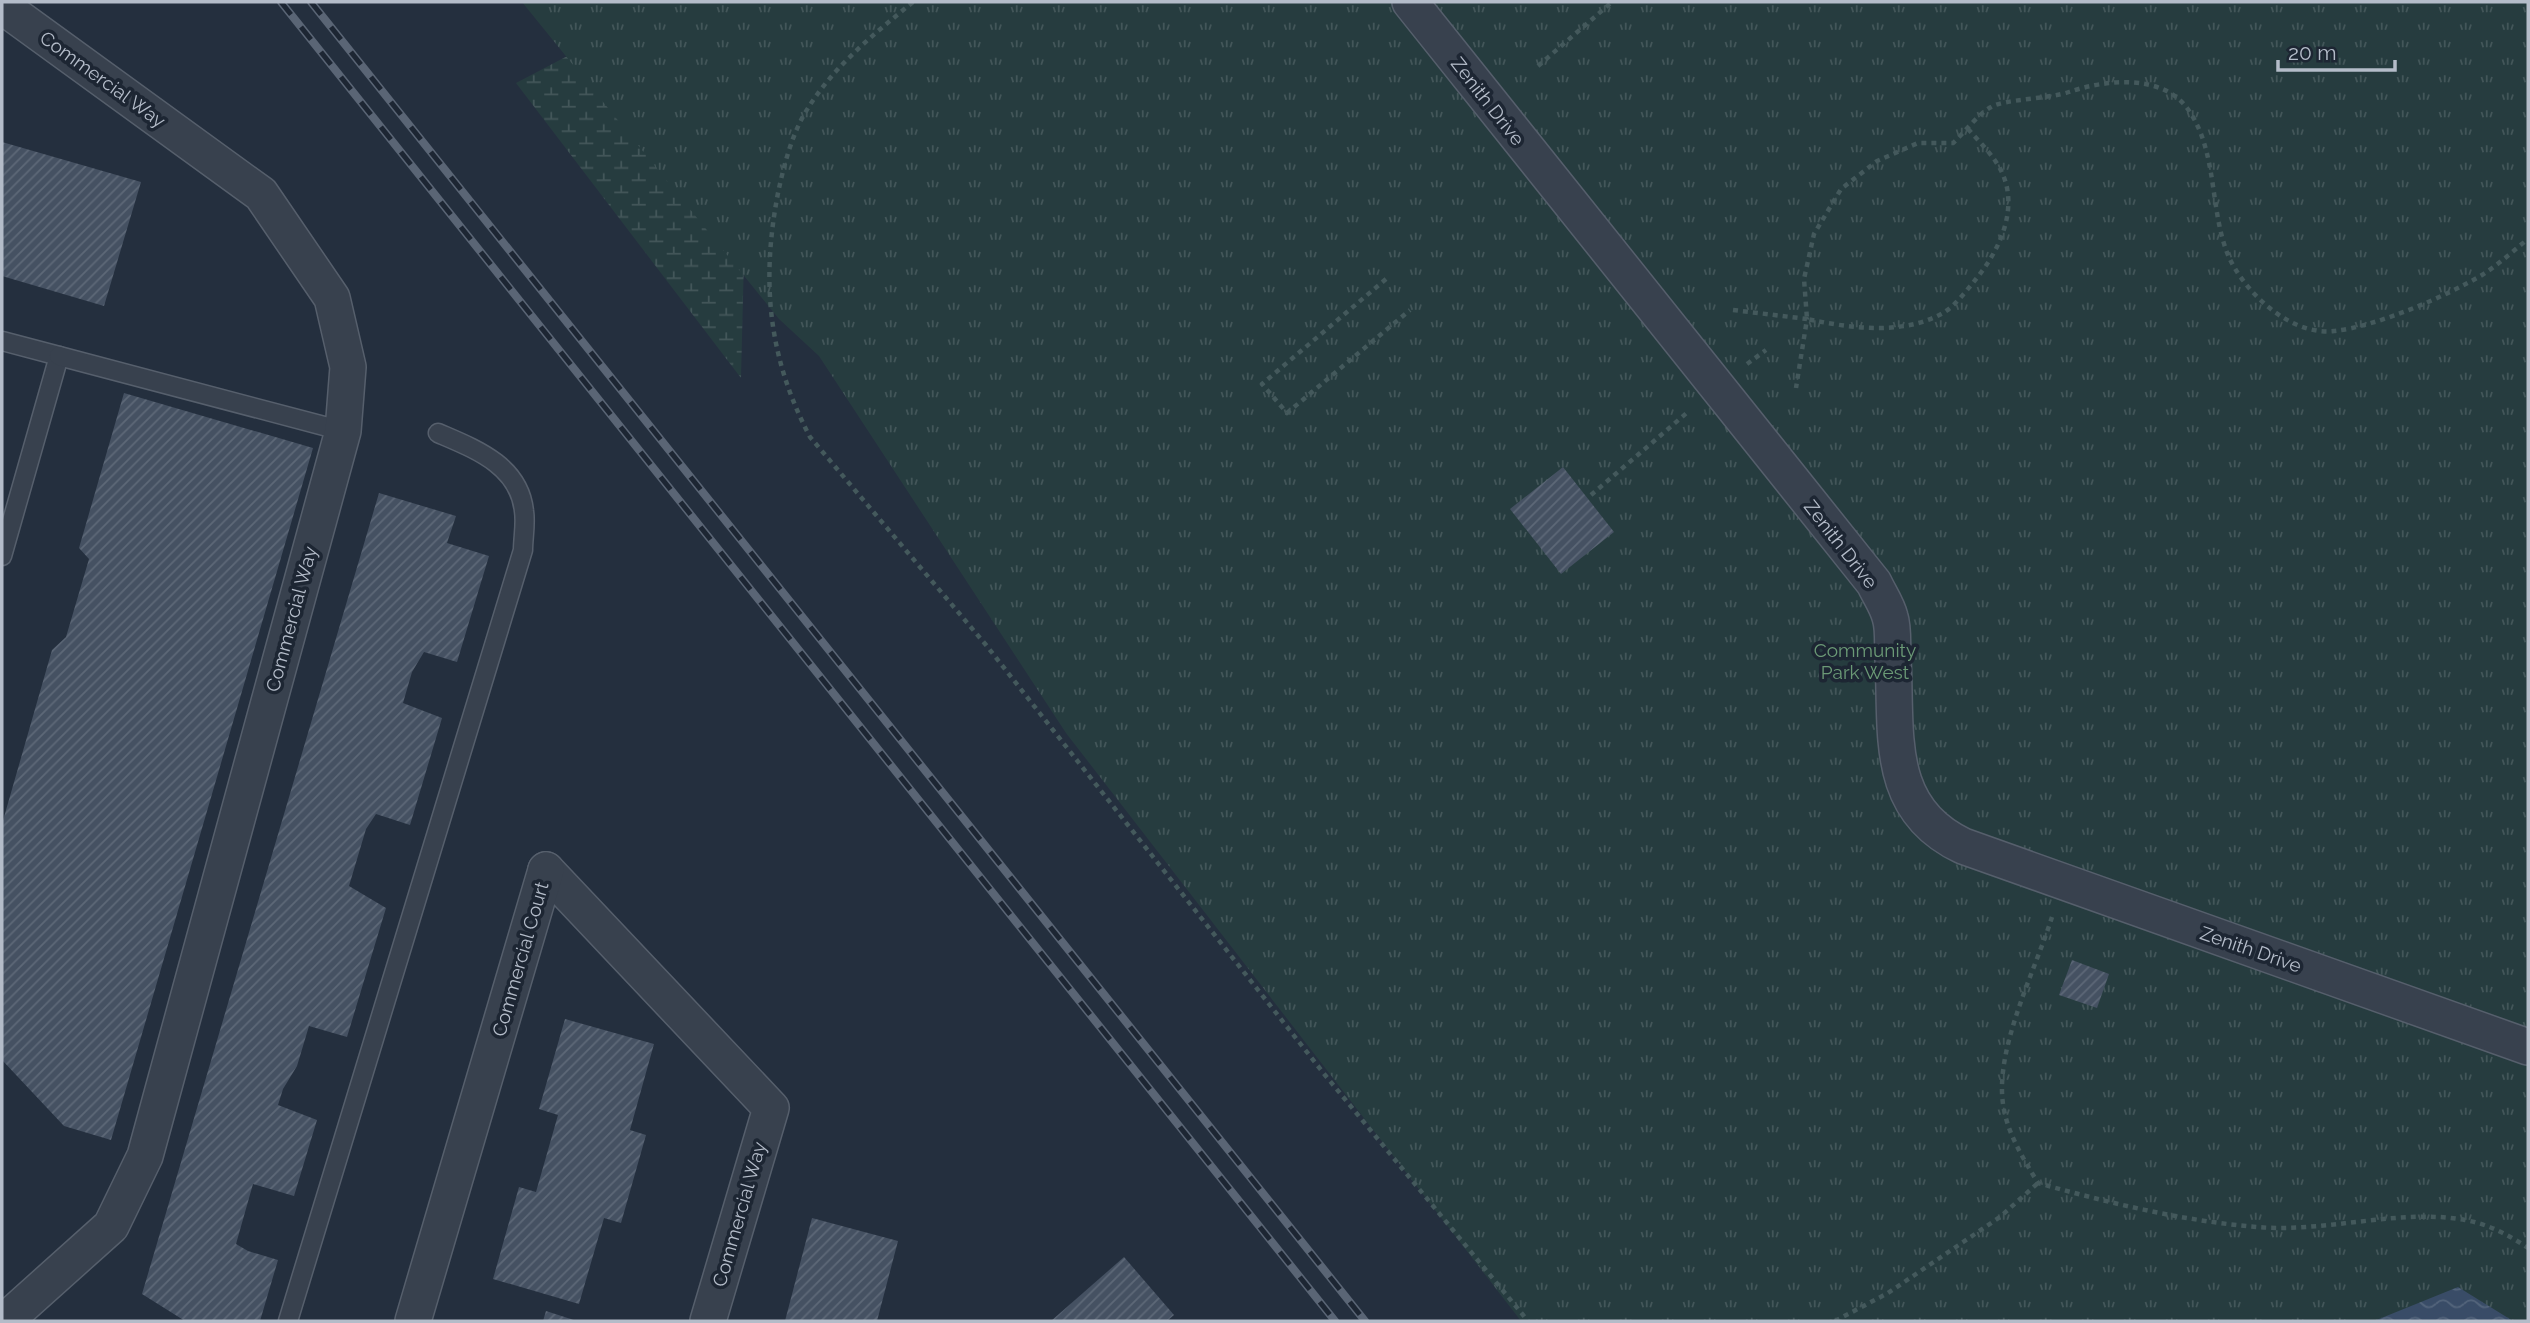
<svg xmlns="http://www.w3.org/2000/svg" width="2530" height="1323" viewBox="0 0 2530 1323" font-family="Raleway,sans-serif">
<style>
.wetland{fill:url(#wetland-marsh)}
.park{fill:url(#park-tufts)}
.water{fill:url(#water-waves)}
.building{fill:url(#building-hatch)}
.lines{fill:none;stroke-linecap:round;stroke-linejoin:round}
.lane-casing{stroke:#565f6c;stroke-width:21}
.street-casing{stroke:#565f6c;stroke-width:38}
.path{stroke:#44595c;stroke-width:4.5;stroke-dasharray:5 5;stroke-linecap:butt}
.lane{stroke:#38414e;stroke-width:18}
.street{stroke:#38414e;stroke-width:35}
.rail-casing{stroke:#5a6575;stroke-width:8}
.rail{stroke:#1d2633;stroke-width:5;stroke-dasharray:16;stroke-linecap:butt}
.labels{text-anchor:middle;stroke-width:7;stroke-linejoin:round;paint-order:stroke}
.street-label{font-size:19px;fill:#b4bcc9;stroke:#1d2633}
.park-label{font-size:19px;fill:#6b9a76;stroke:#1d2633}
</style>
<defs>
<pattern id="wetland-marsh" width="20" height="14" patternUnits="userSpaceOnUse" patternTransform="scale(1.75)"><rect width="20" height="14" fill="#263c3f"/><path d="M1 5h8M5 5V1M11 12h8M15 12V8" fill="none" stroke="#435659"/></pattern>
<pattern id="park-tufts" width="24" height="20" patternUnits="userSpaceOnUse" patternTransform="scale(1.75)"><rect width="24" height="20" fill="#263c3f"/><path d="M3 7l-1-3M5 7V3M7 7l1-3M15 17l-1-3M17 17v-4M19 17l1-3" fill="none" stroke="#435659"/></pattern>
<pattern id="water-waves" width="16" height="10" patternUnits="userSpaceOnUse" patternTransform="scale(1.75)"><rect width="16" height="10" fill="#394c67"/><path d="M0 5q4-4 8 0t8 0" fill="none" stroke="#53647b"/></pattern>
<pattern id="building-hatch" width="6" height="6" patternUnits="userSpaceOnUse" patternTransform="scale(1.75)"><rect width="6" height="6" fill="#455162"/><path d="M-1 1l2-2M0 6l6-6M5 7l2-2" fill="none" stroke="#5d6877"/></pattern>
</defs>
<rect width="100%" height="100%" fill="#242f3e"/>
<path class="wetland" d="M596,41L745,218L741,378L516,83Z"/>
<path class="park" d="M522,2H2528V1321H1521L1066,733L819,356L779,319Z"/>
<path class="water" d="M2458,1287L2513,1321H2374Z"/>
<g class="building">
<path d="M2,142L141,182L104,306L2,276Z"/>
<path d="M124,393L313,448L111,1140L64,1126L2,1060V824L52,650L66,637L89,559L79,548Z"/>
<path d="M1563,467L1614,532L1561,574L1510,509Z"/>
<path d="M379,493L456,516L447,543L489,556L457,662L424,652L412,672L403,703L442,718L410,825L376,814L366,829L349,886L386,908L347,1037L309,1026L297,1066L283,1089L278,1105L317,1120L294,1196L253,1184L236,1244L248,1251L278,1260L260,1321H185L142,1294Z"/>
<path d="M2072,960L2109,974L2097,1008L2059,995Z"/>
<path d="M565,1019L654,1044L630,1130L646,1135L621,1223L604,1218L579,1304L493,1279L519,1187L536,1192L558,1115L539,1109Z"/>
<path d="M812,1218L898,1241L877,1321H785Z"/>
<path d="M1124,1257L1174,1315L1167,1321H1051Z"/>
<path d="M546,1311L577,1321H543Z"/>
</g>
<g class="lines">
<defs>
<g id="lane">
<path d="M2,341L59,356L2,556"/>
<path d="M59,356L343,431"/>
<path d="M288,1321L523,550C523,538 526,524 524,511C519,465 475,449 438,433"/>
</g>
<g id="street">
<path d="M1410,2L1874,583C1879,594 1887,605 1890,617C1894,629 1892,646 1893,659C1897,734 1884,809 1963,846L2528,1047"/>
<path d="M2,6L261,194L332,298L348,367L343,431L145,1156L111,1226L5,1321"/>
<path d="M546,870L771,1108L708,1321"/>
<path d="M413,1321L546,870"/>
</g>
</defs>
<use href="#lane" class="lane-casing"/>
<use href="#street" class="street-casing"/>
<g class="path">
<path d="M913,2C874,34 835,65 808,108C792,133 784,165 778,193C761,281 768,357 810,437L986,645L1325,1075L1528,1321"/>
<path d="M1538,66L1612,2"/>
<path d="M1968,129C1977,139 1988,150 1996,162C2022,200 2003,246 1976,279C1967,290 1955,306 1943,313C1902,336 1850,328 1807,319L1804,279L1814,234L1841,189L1877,161L1918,143H1953C1965,132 1977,115 1991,107C2004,99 2049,99 2069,92C2104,80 2161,73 2187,108C2218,150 2209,208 2228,255C2244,292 2290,336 2334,331C2375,327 2447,296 2482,275C2498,265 2513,251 2528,239"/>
<path d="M1386,279L1262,384L1287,413L1410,310"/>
<path d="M1733,310L1807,319L1796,388"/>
<path d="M1747,364L1766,350"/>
<path d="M1591,495L1689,411"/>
<path d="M2052,917C2035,971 1995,1048 2003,1104C2007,1133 2023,1158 2038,1183C2109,1203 2183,1221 2257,1227C2325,1233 2401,1208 2465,1220C2488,1224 2509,1235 2528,1248"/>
<path d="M1835,1321L1888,1293L2000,1217L2038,1183"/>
</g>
<use href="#lane" class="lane"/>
<use href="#street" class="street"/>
<defs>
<g id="rail">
<path d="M281,2L1335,1321"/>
<path d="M311,2L1365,1321"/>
</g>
</defs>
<use href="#rail" class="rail-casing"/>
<use href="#rail" class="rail"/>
</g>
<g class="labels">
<g class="street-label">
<text transform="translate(103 79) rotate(36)" y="7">Commercial Way</text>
<text transform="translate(1488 101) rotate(52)" y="7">Zenith Drive</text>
<text transform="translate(1841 544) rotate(52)" y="7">Zenith Drive</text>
<text transform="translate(291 619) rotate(-75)" y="7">Commercial Way</text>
<text transform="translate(2251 949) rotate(19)" y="7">Zenith Drive</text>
<text transform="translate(520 959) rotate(-74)" y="7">Commercial Court</text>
<text transform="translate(739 1214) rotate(-74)" y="7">Commercial Way</text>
</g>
<g class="park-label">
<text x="1865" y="657">Community<tspan x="1865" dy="22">Park West</tspan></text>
</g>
</g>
<rect width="2530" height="1323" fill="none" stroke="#b4bcc9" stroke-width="7"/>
<path d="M2278 60v10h117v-10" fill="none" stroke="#b4bcc9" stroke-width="3.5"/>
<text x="2288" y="60" font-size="21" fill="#b4bcc9" stroke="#1d2633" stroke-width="5" paint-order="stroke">20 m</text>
</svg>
